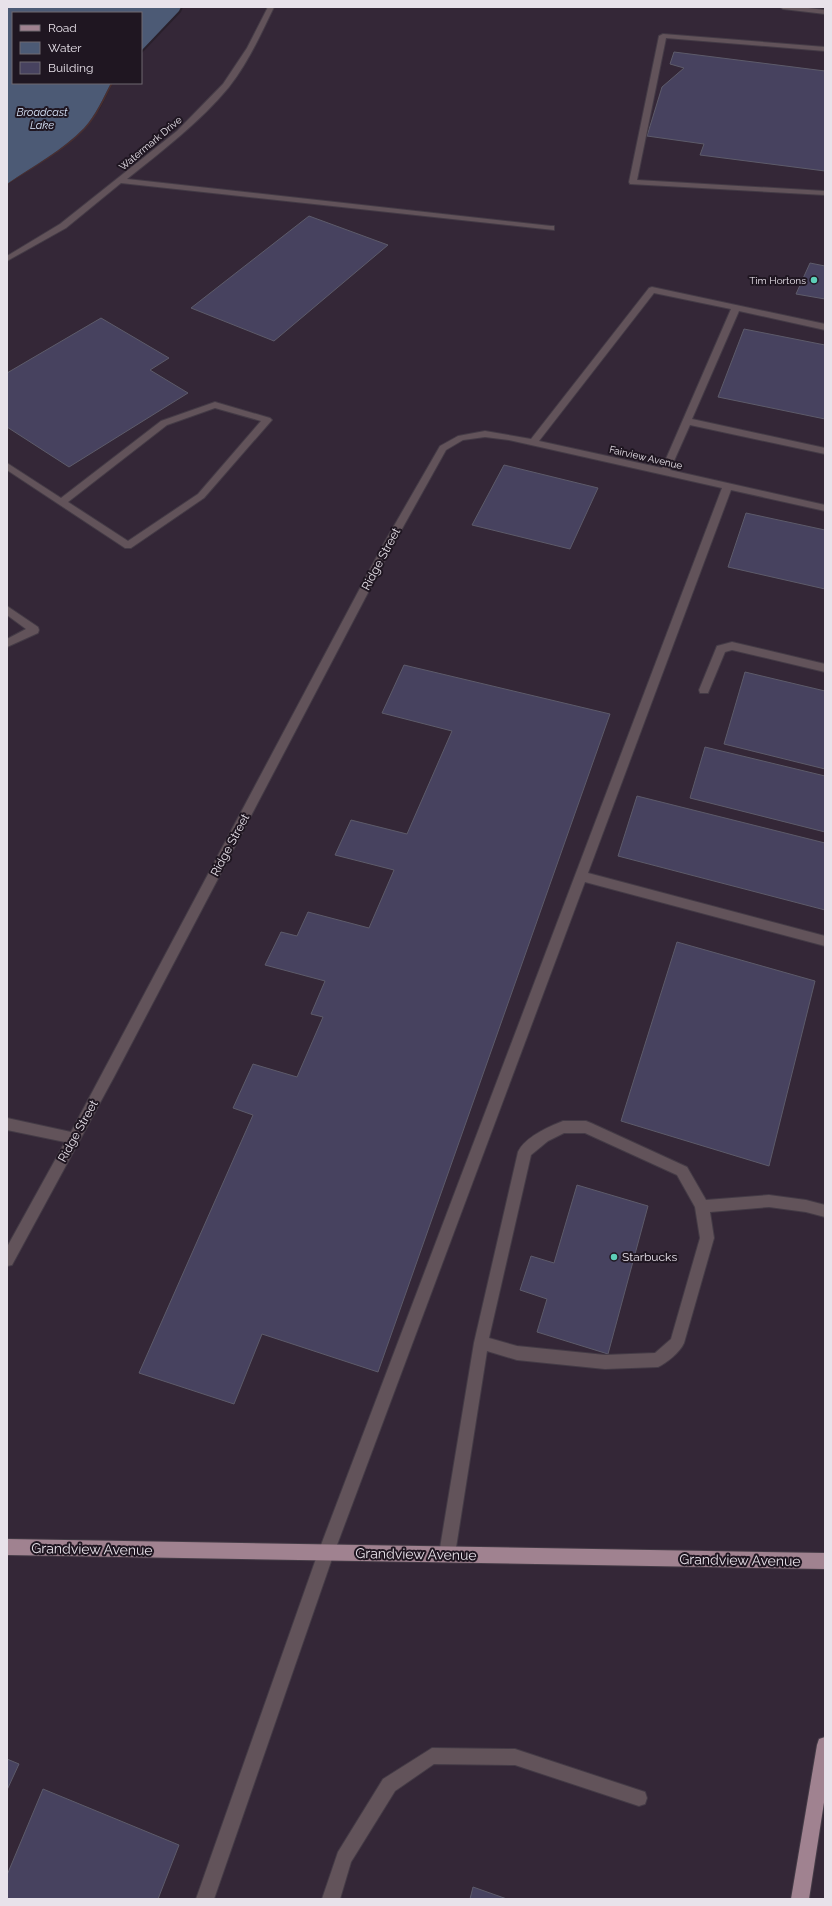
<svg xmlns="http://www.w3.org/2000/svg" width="832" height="1906" viewBox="0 0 832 1906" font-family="Raleway,sans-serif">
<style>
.built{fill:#342737}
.green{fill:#4a3031}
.water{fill:#4c5a75}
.building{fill:#47425f;stroke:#5d5b6a}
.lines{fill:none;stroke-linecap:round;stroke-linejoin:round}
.minor-casing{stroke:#443b46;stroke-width:2}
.major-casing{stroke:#443b46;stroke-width:2}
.minor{fill:#62535a;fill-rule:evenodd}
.major{fill:#a08290;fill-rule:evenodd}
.poi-dot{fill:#5dceb8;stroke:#1f1621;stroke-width:1.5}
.labels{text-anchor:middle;stroke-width:4;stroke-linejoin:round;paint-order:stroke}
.far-street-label{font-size:10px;fill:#e8e2ea;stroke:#1f1621}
.far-poi-label{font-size:10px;fill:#e8e2ea;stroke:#1f1621;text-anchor:end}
.far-water-label{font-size:11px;font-style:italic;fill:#d8e4f9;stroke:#1f1621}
.street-label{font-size:12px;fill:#e8e2ea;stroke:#1f1621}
.poi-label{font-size:12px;fill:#e8e2ea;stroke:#1f1621;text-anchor:start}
.near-street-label{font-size:14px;fill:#e8e2ea;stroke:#1f1621}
</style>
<rect width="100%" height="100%" fill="#29202b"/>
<path class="built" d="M183,7H825V1899H7V185L68,144L100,109L113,83H141V54L181,12Z"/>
<path class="green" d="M111,83H113C105,98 98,115 86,128C66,150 32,168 7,185V184C33,166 63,150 84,128C96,115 103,98 111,83Z"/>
<path class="water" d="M7,7H181L179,11L141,51V13H13V83H111C103,98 96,115 84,128C63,150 33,166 7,184Z"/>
<g class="building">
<path d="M674,52L825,71V171L700,155L704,144L647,136L662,87L684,68L670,64Z"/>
<path d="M309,216L388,245L274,341L191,308Z"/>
<path d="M810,263L825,266V299L796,294Z"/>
<path d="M101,318L169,358L150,370L188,393L69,467L7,427V373Z"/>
<path d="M744,329L825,345V419L718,397Z"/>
<path d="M504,465L598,488L570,549L472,525Z"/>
<path d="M746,513L825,530V589L728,567Z"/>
<path d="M404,665L610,714L378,1372L262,1334L234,1404L139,1373L253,1115L233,1108L253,1064L297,1077L323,1017L311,1014L325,981L265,965L281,932L297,936L308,912L369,928L394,870L335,855L351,820L407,834L452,731L382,713Z"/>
<path d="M745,672L825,691V769L724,744Z"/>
<path d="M705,747L825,776V832L690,798Z"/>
<path d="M637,796L825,843V910L618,856Z"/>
<path d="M677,942L815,981L769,1166L621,1121Z"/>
<path d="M577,1185L648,1206L608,1354L537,1332L547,1299L520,1290L531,1256L554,1263Z"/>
<path d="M7,1759L19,1764L7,1790Z"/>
<path d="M43,1789L179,1845L158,1899H7V1875Z"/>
<path d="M473,1887L507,1899H470Z"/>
</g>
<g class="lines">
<defs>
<g id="minor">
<path d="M268,7H274C261,34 248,63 229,87C199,123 162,151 127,179L551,226H554V230L121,183L66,228L7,261V256L60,224L177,131L223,84L247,48Z"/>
<path d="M780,7H800L825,10V14L783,9Z"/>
<path d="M663,34L825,47V51L666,38L637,180L825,191V195L630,184L629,182L659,36Z"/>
<path d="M652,287L825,324V330L739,311L692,419L825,448V454L690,425L670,470L825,505V511L731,490L588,873L825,936V946L585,882L334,1553L214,1899H196L318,1553L722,488L509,440L485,437L463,440L446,450L393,545L114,1077L12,1265L7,1266V1247L65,1142L7,1130V1118L71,1132L383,545L440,446L458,436L485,431L531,439L649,288ZM654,293L731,309L662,468L539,441Z"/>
<path d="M215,402L270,418L272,420L204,498L131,548H125L7,470V463L61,498L161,421ZM215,408L261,421L198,494L128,541L68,502L167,425Z"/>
<path d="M7,606L38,627L39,630L38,633L7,647V639L26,629L7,615Z"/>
<path d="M732,642L825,664V672L732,650L725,652L708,693H700L699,690L717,646Z"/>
<path d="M563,1121H586L591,1123L687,1167L706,1200L769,1195L806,1200L825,1205V1217L806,1212L769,1207L710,1212L714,1238L684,1343C680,1352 667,1363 658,1367L605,1369L517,1360L487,1351L455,1554L452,1559L447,1562L442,1559L439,1554L474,1343L518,1152C525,1137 548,1127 563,1121ZM564,1133H585L677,1175L695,1207L700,1238L671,1339L655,1353L605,1355L517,1346L489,1338L531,1155L548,1141Z"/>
<path d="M432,1748L515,1749L639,1790L645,1792L647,1798L645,1804L639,1806L515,1765L434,1764L395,1791L351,1862L340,1899H322L338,1852L383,1779Z"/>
</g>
<g id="major">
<path d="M7,1539L825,1553V1569L7,1555Z"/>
<path d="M825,1737V1796L809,1899H791L817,1745L819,1739Z"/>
</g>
</defs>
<use href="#minor" class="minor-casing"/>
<use href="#major" class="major-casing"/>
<use href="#minor" class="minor"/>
<use href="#major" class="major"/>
</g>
<g class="poi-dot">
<circle cx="814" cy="280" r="4"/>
<circle cx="614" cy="1257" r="4"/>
</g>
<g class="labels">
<g class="far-street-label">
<text transform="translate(150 143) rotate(-40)" y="4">Watermark Drive</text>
<text transform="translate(646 457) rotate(13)" y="4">Fairview Avenue</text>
</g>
<g class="far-poi-label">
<text x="806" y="284">Tim Hortons</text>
</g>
<g class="far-water-label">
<text x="42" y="116">Broadcast<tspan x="42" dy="13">Lake</tspan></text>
</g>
<g class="street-label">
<text transform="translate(381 559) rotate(-62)" y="4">Ridge Street</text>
<text transform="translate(230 845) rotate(-62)" y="4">Ridge Street</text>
<text transform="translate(78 1131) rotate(-61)" y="4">Ridge Street</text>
</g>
<g class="poi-label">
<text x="622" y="1261">Starbucks</text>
</g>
<g class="near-street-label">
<text transform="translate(92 1549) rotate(1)" y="5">Grandview Avenue</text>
<text transform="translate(416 1554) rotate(1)" y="5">Grandview Avenue</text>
<text transform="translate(740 1560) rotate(1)" y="5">Grandview Avenue</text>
</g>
</g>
<rect width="832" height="1906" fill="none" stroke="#e8e2ea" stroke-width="16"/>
<rect x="12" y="12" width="130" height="72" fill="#1f1621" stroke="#6f6871"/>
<rect x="20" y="25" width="20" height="6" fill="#a08290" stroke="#6f6871"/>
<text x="48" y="32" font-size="12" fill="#e8e2ea">Road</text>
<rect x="20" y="42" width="20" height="12" fill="#4c5a75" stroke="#6f6871"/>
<text x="48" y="52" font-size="12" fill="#e8e2ea">Water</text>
<rect x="20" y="62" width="20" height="12" fill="#47425f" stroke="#6f6871"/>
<text x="48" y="72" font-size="12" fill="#e8e2ea">Building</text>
</svg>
